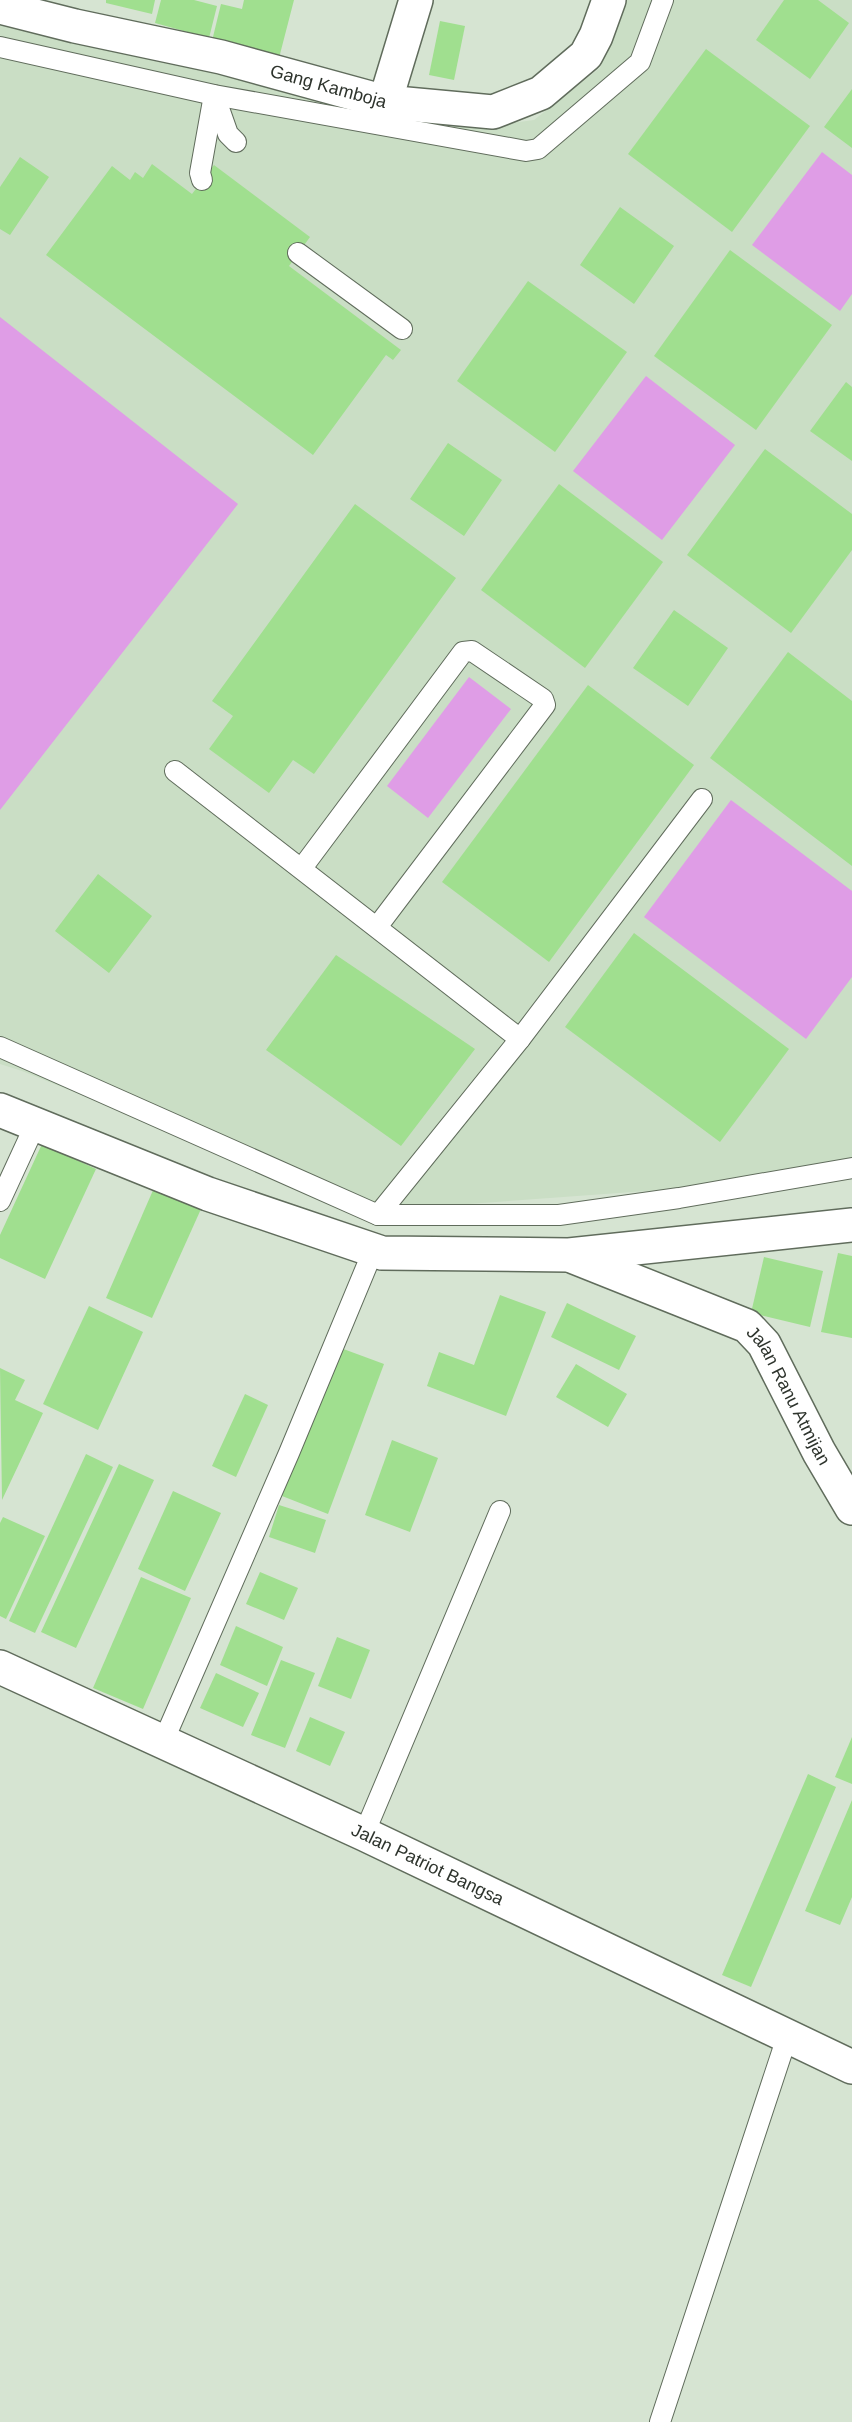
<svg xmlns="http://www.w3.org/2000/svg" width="852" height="2422" viewBox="0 0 852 2422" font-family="Helvetica,sans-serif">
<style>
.built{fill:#cadec5}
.green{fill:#df9de6}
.building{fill:#a0df8f}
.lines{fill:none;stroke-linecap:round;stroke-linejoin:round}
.service-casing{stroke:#606c5c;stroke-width:22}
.minor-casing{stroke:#606c5c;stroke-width:36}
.tertiary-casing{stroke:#606c5c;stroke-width:36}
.service{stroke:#fff;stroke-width:20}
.minor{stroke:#fff;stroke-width:33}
.tertiary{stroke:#fff;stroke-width:33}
.labels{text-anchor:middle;stroke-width:6;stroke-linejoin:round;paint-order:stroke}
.street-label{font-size:18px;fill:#2e342d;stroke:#fff}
</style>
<rect width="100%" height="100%" fill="#d6e4d2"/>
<path class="built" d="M625,0H852V1176L385,1210L233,1156L22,1071L0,1064V22L490,126L534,120L600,68Z"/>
<g class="green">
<path d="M822,152L852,175V294L840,311L752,245Z"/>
<path d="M0,317L238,504L0,810Z"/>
<path d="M646,376L735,445L662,540L573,471Z"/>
<path d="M469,677L511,709L428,818L387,786Z"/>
<path d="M731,800L852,891V977L806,1039L644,917Z"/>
</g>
<g class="building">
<path d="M106,0H155L152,14L106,3Z"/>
<path d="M161,0H194L217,6L209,38L155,23Z"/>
<path d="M244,0H294L279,58L212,41L221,4L242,9Z"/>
<path d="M784,0H818L849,23L810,79L756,40Z"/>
<path d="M440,21L465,26L454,80L429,75Z"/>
<path d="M706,49L810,126L732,232L628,154Z"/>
<path d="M852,89V148L824,127Z"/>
<path d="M20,157L49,177L10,235L0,229V187Z"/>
<path d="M152,164L192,194L214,165L310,237L289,266L401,350L393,360L386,355L313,455L46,255L112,166L130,180L135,172L143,178Z"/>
<path d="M620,207L674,246L634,304L580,265Z"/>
<path d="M730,250L832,325L756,430L654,356Z"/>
<path d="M528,281L627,352L555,452L457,381Z"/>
<path d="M846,382L852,387V461L810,431Z"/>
<path d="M448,443L502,480L464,536L410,499Z"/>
<path d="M765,449L852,514V550L791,633L687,555Z"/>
<path d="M559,484L663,562L585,668L481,590Z"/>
<path d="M355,504L456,578L314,774L293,760L269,793L209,749L233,716L212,701Z"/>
<path d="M674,610L728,648L688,706L633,668Z"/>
<path d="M788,652L852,701V866L710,758Z"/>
<path d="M588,685L694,765L549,962L442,882Z"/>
<path d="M98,874L152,916L109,973L55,931Z"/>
<path d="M634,933L789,1049L720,1142L565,1027Z"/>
<path d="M336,955L475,1049L401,1146L266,1050Z"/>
<path d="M42,1144L96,1169L45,1279L0,1258V1235Z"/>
<path d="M154,1188L201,1209L152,1318L106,1298Z"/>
<path d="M838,1253L852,1256V1338L821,1332Z"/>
<path d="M764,1257L823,1271L810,1327L751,1313Z"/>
<path d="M500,1295L546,1312L506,1416L427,1386L439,1352L474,1365Z"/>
<path d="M567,1303L636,1336L619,1370L551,1337Z"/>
<path d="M89,1306L143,1332L98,1430L43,1404Z"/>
<path d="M338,1347L384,1364L328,1514L282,1496Z"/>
<path d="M576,1364L627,1394L608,1427L556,1397Z"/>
<path d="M0,1368L25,1380L15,1400L43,1413L2,1500Z"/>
<path d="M245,1394L268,1405L236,1477L212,1466Z"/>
<path d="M392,1440L438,1458L410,1532L365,1515Z"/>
<path d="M86,1454L113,1467L35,1633L9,1621Z"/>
<path d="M119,1464L154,1480L76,1648L41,1632Z"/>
<path d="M173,1491L221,1513L185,1591L138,1569Z"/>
<path d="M279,1505L326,1520L315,1553L269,1537Z"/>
<path d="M3,1517L45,1536L6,1619L0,1616V1523Z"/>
<path d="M260,1572L298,1588L284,1620L246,1604Z"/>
<path d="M141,1577L191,1598L143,1709L93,1688Z"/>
<path d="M236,1626L283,1647L267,1686L220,1665Z"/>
<path d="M337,1637L370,1650L351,1699L318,1686Z"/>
<path d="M281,1660L315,1673L285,1748L251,1735Z"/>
<path d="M216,1673L259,1693L243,1727L200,1708Z"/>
<path d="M310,1717L345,1732L330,1766L296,1751Z"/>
<path d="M852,1737V1784L835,1777Z"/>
<path d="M808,1774L836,1787L751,1987L722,1975Z"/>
<path d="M852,1800V1897L840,1925L805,1911Z"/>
</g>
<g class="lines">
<defs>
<g id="service">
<path d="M0,47L214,95L526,151L538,149L640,62L663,0"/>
<path d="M215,97L228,134L236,142"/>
<path d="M202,180L200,173L214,95"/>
<path d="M298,253L402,329"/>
<path d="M175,771L520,1039"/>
<path d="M302,868L463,652L472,651L543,699L545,705L377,927"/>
<path d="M0,1047L378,1215H559L679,1198L852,1168"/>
<path d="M0,1201L36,1123"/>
<path d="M378,1215L520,1039L702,799"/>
<path d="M163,1742L289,1453L373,1251"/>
<path d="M364,1834L500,1511"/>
<path d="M660,2422L787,2037"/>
</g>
<g id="minor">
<path id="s1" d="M0,7L75,26L221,57L385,102L493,112L541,93L586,55L596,36L609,0"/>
<path d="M385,102L416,0"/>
<path d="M0,1110L208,1194L382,1253L569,1255L852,1225"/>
<path id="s2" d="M574,1257L747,1326L764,1344L819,1452L852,1508"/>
</g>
<g id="tertiary">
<path id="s3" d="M0,1667L364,1834L852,2067"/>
</g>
</defs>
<use href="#service" class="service-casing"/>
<use href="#minor" class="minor-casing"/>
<use href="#tertiary" class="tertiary-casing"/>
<use href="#service" class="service"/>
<use href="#minor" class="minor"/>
<use href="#tertiary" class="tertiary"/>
</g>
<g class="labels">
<g class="street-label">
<text dy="6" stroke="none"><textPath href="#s1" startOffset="338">Gang Kamboja</textPath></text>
<text dy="6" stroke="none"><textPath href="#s2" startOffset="268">Jalan Ranu Atmijan</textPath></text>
<text dy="6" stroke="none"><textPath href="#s3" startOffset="471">Jalan Patriot Bangsa</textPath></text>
</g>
</g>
</svg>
